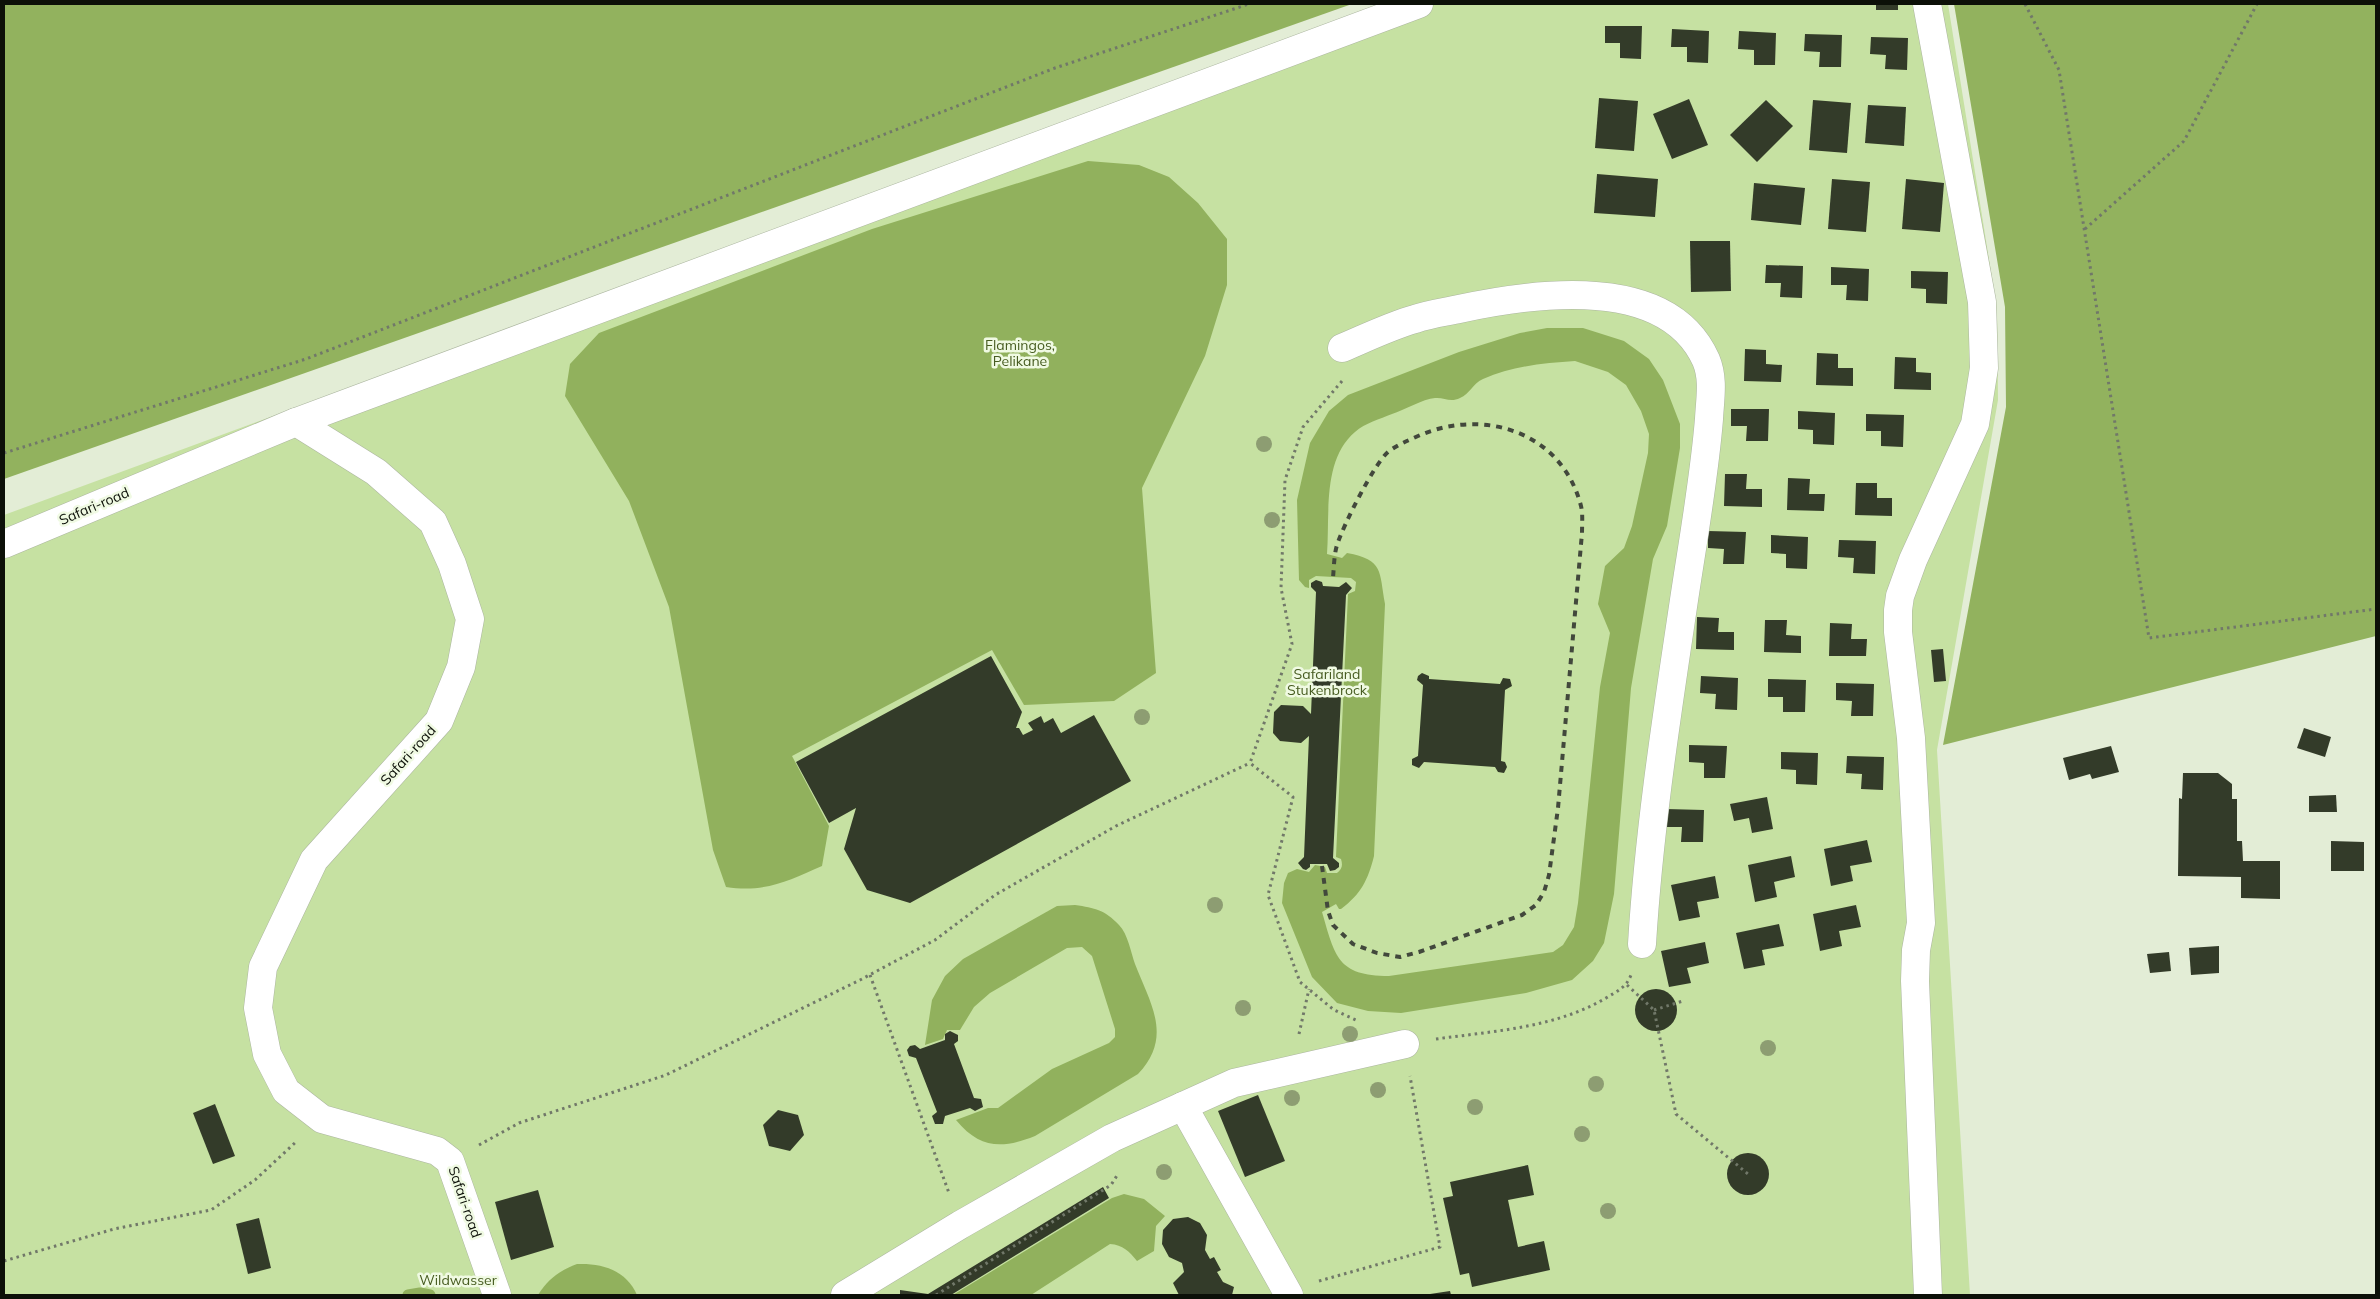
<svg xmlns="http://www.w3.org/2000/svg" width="2380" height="1299" viewBox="0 0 2380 1299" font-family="Mulish,sans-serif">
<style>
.green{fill:#c6e1a2}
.forest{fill:#92b25e}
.water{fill:#91b15d;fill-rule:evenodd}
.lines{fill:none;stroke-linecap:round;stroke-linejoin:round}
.stream{stroke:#91b15d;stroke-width:11}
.building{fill:#333b29}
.minor-casing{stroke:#acb6a0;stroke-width:29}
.path{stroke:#717869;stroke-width:3;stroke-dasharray:2.5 4;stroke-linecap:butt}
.minor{stroke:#fff;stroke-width:28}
.rail{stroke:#42483c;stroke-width:4;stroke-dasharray:6 6;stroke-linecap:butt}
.tree{fill:#8d9d72}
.labels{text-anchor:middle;stroke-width:5;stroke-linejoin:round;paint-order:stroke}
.park-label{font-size:14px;fill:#475c21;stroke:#f0fae3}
.street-label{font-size:14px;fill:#0c1008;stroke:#f0fae3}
</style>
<rect width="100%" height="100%" fill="#e3edd6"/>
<path class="green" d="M1393,4H1948L1997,309L1998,400L1937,750L1970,1295H4V515Z"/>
<g class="forest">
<path d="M4,4H1352L4,479Z"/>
<path d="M1954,4H2376V636L1943,745L2006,407L2005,307Z"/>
</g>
<g class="water">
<path d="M1088,161L1139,165L1169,177L1198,203L1227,239V285L1205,356L1142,488L1156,673L1114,701L1024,705L992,650L792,756L829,826L822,866C788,881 765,893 726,887L713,850L669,607L629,501L565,396L570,364L599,333L872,229Z"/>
<path d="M1547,328H1583L1624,341L1649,359L1663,380L1680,424V448L1667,526L1653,559L1631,688L1614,894L1604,943L1593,961L1572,980L1526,993L1401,1013L1368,1011L1337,1003L1312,977L1282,903L1284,883L1288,873L1297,869L1309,872L1315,865L1325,867L1327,873H1337C1342,869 1343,866 1341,859L1336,857L1348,594L1355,591L1356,582L1351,578L1316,576L1309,580V588L1305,587L1299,580L1297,500L1310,443L1329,411L1348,395L1459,352L1520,333ZM1575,361L1608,372L1626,385L1641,411L1649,434L1648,453L1632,526L1624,548L1605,566L1598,604L1610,633L1600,687L1578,903L1574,927L1563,945L1553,952L1389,976C1337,976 1335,956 1322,912L1336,904L1339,909H1341C1361,894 1368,880 1374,856L1385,604C1379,571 1384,560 1347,553L1342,558L1327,554C1330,515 1322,460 1355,432C1365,423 1380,419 1392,414C1404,410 1423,399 1435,398C1444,397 1450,403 1460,398C1470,394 1472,384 1483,379C1512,366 1544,363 1575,361Z"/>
<path d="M1075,905C1095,908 1105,910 1119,925C1128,934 1131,953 1135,964C1151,1005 1173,1037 1138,1074L1035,1136C1002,1149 980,1149 956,1120L988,1108H998L1052,1069L1109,1043L1115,1037V1029L1092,956L1082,947L1067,948L990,993L974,1007L960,1030H947L943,1039L925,1045L932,1000L945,976L963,959L1057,906Z"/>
<path d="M1124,1194L1144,1199L1165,1216L1156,1226L1154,1251L1137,1261C1129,1251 1123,1245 1110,1244L1031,1295H953L1112,1198Z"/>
<path d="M577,1264C602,1263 626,1270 637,1295H538C548,1279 559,1271 577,1264Z"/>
</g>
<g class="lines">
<path class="stream" d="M408,1295L420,1293L430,1295"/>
</g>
<g class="building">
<rect x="1876" y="4" width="22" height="6"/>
<path d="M1605,26H1642L1641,59L1620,58V43H1605Z"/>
<path d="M1672,29L1709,31L1708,63L1687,62V47H1671Z"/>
<path d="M1739,31L1776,33L1775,65H1754V50L1738,49Z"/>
<path d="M1805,34L1842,35L1841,67H1819L1820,52L1804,51Z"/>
<path d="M1871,37L1908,38L1907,70L1885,69L1886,55L1870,54Z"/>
<path d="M1599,98L1638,101L1634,151L1595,148Z"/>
<path d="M1689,99L1708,145L1672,159L1653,114Z"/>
<path d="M1766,100L1793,126L1757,162L1730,135Z"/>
<path d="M1813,100L1851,103L1847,153L1809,150Z"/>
<path d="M1868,105L1906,107L1904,146L1865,143Z"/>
<path d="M1597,174L1658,179L1655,217L1594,213Z"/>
<path d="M1832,179L1870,182L1866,232L1828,229Z"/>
<path d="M1906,179L1944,183L1940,232L1902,229Z"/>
<path d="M1754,183L1805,188L1801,225L1751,220Z"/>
<path d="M1690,241H1730L1731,291L1691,292Z"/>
<path d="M1766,265L1803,266L1802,298L1780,297L1781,283H1765Z"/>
<path d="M1831,267L1869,269L1868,301L1846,300L1847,285H1831Z"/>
<path d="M1911,271L1948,272L1947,304L1926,303V289L1911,288Z"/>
<path d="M1745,349L1766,350V364L1782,365L1781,382L1744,381Z"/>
<path d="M1817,353L1838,354V368H1853V386L1816,385Z"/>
<path d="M1895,357L1916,358V372L1931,373V390L1894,389Z"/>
<path d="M1731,409H1769L1768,441H1746L1747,426H1731Z"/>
<path d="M1798,411L1835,413L1834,445L1813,444V430L1798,429Z"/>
<path d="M1866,414L1904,415L1903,447L1881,446V431H1866Z"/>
<path d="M1725,474H1747L1746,489H1762V507L1724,506Z"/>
<path d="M1788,478L1810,479L1809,494H1825L1824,511L1787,510Z"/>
<path d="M1856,483H1877V498H1892V516L1855,515Z"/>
<path d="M1708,531L1746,532L1744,564H1723L1724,549L1708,548Z"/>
<path d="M1771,535L1808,537L1807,569L1786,568V554L1771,553Z"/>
<path d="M1839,540L1876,541L1875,574L1853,573L1854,558L1838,557Z"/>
<path d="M1316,580L1322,582L1323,586L1339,587L1346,582L1352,588L1346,595L1333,858L1339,863V867L1335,870L1330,871L1327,864H1310V867L1306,870L1303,869L1298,863L1304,857L1309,736L1301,743L1280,741L1273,733L1274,712L1281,705L1303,706L1311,714L1316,592L1311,587V583Z"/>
<path d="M1697,617L1719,618L1718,632H1734V650L1696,649Z"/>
<path d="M1765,620H1787L1786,635L1801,636V653L1764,652Z"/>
<path d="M1830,623L1852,624L1851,639H1867L1866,656H1829Z"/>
<path d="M1943,649L1946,681L1934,682L1931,650Z"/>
<path d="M991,656L1022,712L1016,728H1019L1023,735L1033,730L1028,723L1041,716L1044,723L1053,718L1061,733L1094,715L1131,781L910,903L867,890L844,849L856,808L829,823L796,762Z"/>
<path d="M1422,673L1429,676V679L1500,684L1503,678L1510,679L1512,686L1505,690L1501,761L1505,762L1507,767L1504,773L1498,772L1495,767L1424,762L1419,768L1412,765V759L1418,756L1423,685L1417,680L1418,676Z"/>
<path d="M1701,676L1738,678L1737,710L1715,709L1716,694L1700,693Z"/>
<path d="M1768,679L1806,680L1805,712H1783V697H1768Z"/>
<path d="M1836,683L1874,684L1873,716H1851L1852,701L1836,700Z"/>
<path d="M2304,728L2331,737L2325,757L2297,748Z"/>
<path d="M1689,745L1727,746L1725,778H1704V763L1689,762Z"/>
<path d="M2111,746L2119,772L2092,779L2090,774L2069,780L2063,758Z"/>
<path d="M1781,752L1818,753L1817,785L1796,784V770L1781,769Z"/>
<path d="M1847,756L1884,757L1883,790L1861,789L1862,774L1846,773Z"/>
<path d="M2183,773H2218L2232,784V799H2237V841H2242L2243,861H2280V899L2241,898V877L2178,876L2179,798L2182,799Z"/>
<path d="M2336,795L2337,812H2309V796Z"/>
<path d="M1767,797L1773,829L1752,833L1749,818L1734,821L1730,804Z"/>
<path d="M1666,809L1704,810L1703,842H1681L1682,827H1666Z"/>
<path d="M1867,840L1872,862L1850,866L1853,881L1831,886L1824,849Z"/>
<path d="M2331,841L2364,842V871H2331Z"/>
<path d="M1791,856L1795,877L1774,882L1777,897L1755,902L1748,865Z"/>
<path d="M1715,876L1719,898L1697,902L1700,917L1679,921L1671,885Z"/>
<path d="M1856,905L1861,927L1839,931L1842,946L1820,951L1813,914Z"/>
<path d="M1779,924L1784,946L1762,950L1765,965L1744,969L1736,933Z"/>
<path d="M1705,942L1709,963L1687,968L1691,983L1669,987L1661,951Z"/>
<path d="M2219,946V973L2191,975L2189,948Z"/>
<path d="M2169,952L2171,971L2150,973L2147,954Z"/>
<circle cx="1656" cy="1010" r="21"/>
<path d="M950,1031L958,1035V1041L954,1044L974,1098L981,1099L983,1107L975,1111L970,1108L945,1116L943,1124H935L932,1116L937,1112L916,1058L909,1056L907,1050L910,1046L915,1045L920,1049L945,1040V1034Z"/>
<path d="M1258,1095L1285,1161L1245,1177L1218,1111Z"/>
<path d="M215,1104L235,1156L213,1164L193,1113Z"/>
<path d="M778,1110L798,1115L804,1135L790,1151L769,1146L763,1125Z"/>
<circle cx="1748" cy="1174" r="21"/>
<path d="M1528,1165L1534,1195L1508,1200L1518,1247L1544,1241L1550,1270L1472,1287L1469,1273L1460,1275L1443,1198L1453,1196L1450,1182Z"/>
<path d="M1103,1187L1109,1198L951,1295H900V1290L928,1294Z"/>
<path d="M538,1190L554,1247L511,1260L495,1202Z"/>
<path d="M1188,1217L1200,1223L1207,1235L1205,1250L1210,1259L1214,1257L1221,1270L1217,1272L1223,1282L1234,1287L1232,1295H1179L1173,1283L1184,1272L1182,1263L1169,1257L1162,1244L1163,1230L1173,1219Z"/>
<path d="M259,1218L271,1268L248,1274L236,1224Z"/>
<path d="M1450,1291L1451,1295H1430V1294Z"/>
</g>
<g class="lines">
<defs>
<g id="minor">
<path d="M1927,4L1982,302L1984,368L1975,424L1913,560L1900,596L1898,610V632L1911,738L1921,923L1916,950L1915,981L1928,1295"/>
<path d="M1342,348C1366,338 1390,326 1415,319C1429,314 1445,312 1459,309C1533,293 1667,273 1706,360C1714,379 1710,399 1709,419C1704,480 1693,540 1684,600C1667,714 1649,829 1642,944"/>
<path d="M296,422L1419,4"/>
<path d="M4,544L296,422L376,472L433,522L452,564L470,619L461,667L439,721L314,860L263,967L258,1008L267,1054L286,1091L322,1119L437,1151L450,1161L497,1295"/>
<path d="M1183,1106L1289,1295"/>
<path d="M845,1295L960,1225L1112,1138L1183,1106L1234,1083L1405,1044"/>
</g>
</defs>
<use href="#minor" class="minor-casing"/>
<g class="path">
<path d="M2025,4L2059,70L2149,638L2376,609"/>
<path d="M2085,229L2184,141L2257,4"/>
<path d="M1342,381L1303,427L1285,480L1281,588L1292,644L1250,763L1293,797L1268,895L1300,982L1334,1010L1356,1020"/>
<path d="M4,453L306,359L1055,68L1249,4"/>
<path d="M870,975L949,1193"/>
<path d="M1627,985L1654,1010L1676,1114L1748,1174"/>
<path d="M1654,1010L1683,1001"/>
<path d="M1299,1034L1309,989"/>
<path d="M1436,1039C1494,1031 1555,1028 1606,998C1617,991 1626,988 1631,975"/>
<path d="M479,1145L519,1123L666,1075L860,980L935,940L995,895L1116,826L1250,763"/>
<path d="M4,1261L114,1229L211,1210L255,1180L297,1141"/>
<path d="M1319,1281L1440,1247L1410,1076"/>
<path d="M936,1295L1111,1185L1118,1174"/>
</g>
<use href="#minor" class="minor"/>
<path class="rail" d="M1322,866L1328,911L1333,925L1353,944L1377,953L1400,957L1419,952L1522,915L1536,905L1544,892L1549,875L1558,808L1582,533C1582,524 1583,514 1581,506C1562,432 1484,407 1418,436C1407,441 1397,445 1388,452C1374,464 1343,526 1337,545C1334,555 1334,567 1333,578"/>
</g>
<g class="tree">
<circle cx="1264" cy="444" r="8"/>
<circle cx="1272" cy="520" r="8"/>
<circle cx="1142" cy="717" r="8"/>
<circle cx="1215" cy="905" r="8"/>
<circle cx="1243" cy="1008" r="8"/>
<circle cx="1350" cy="1034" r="8"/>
<circle cx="1768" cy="1048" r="8"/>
<circle cx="1596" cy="1084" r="8"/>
<circle cx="1378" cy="1090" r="8"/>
<circle cx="1292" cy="1098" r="8"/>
<circle cx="1475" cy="1107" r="8"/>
<circle cx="1582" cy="1134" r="8"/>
<circle cx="1164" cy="1172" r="8"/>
<circle cx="1608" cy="1211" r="8"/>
</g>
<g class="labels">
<g class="park-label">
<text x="1020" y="350">Flamingos,<tspan x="1020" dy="16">Pelikane</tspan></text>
<text x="1327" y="679">Safariland<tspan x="1327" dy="16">Stukenbrock</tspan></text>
<text x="458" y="1285">Wildwasser</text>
</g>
<g class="street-label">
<text transform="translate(94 506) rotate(-23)" y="5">Safari-road</text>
<text transform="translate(408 755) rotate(-48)" y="5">Safari-road</text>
<text transform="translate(465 1202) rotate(71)" y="5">Safari-road</text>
</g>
</g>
<rect width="2380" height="1299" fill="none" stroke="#0c1008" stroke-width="10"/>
</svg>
